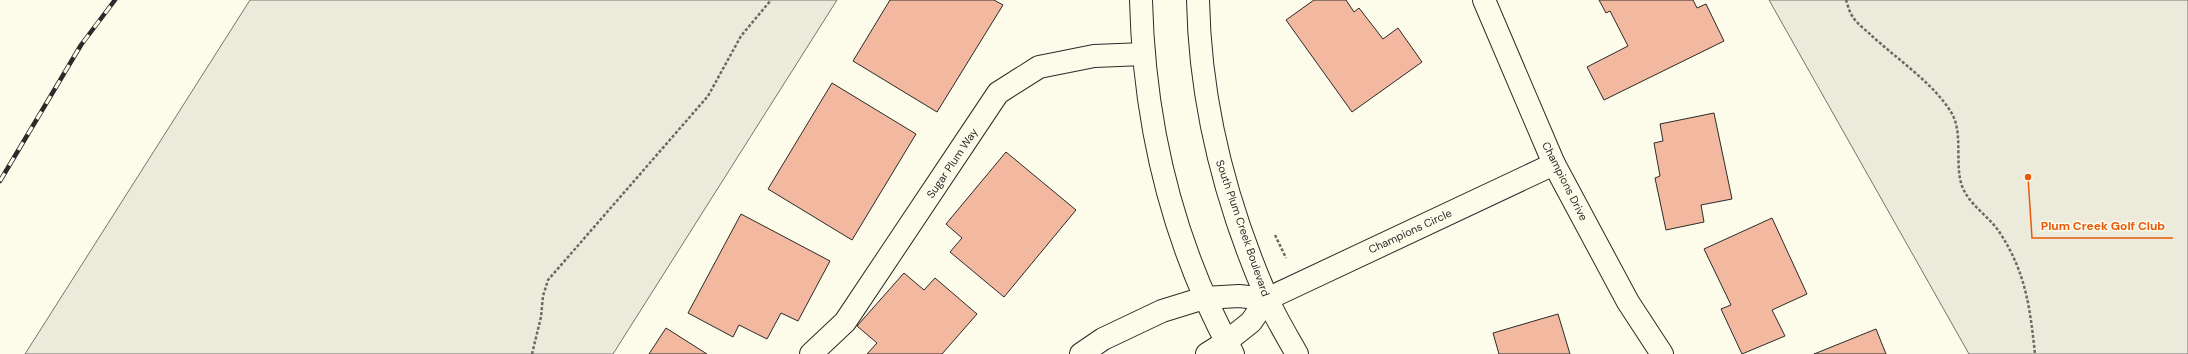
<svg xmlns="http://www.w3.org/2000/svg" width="2188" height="354" viewBox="0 0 2188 354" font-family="'DM Sans',sans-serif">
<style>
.green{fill:#ecebdb;stroke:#74746e}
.building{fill:#f2b8a0;stroke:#2b2b2b}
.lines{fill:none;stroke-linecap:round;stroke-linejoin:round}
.street-casing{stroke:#2b2b2b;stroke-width:24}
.secondary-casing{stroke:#2b2b2b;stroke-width:24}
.path{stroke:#6a6964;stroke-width:2.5;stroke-dasharray:3 2;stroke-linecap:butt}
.street{stroke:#fdfbea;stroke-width:22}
.secondary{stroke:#fdfbea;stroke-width:22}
.rail-casing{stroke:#2b2b2b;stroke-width:4.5}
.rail{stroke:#fdfbea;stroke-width:3;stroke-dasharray:9;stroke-linecap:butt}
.labels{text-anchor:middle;stroke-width:3;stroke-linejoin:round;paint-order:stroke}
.street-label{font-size:11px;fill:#2b2b2b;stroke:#fdfbea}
.leader{fill:none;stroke:#e8590c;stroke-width:1.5}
.callout-dot{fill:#e8590c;stroke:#fdfbea;stroke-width:1.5}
.callout-label{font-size:12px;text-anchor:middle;font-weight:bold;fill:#e8590c;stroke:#fdfbea;stroke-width:3;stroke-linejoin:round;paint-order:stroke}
</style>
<rect width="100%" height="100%" fill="#fdfbea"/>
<g class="green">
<path d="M250,0H837L613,354H25Z"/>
<path d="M1769,0H2188V354H1969Z"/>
</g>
<g class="building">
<path d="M890,0H994L1003,5L937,112L853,61Z"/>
<path d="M1314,0H1346L1354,12L1359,8L1383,39L1398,28L1422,62L1352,112L1286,20Z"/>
<path d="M1599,0H1693L1697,8L1706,4L1724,41L1604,100L1587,67L1628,46L1610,11L1606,13Z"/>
<path d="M832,83L916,134L852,240L768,189Z"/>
<path d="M1714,113L1732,199L1701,205L1704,222L1666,230L1655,178L1660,176L1654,143L1663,141L1660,124Z"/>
<path d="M1006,152L1076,210L1004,297L950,252L962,238L946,224Z"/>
<path d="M741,214L830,261L798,321L781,313L767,339L739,325L733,337L688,313Z"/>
<path d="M1772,218L1807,294L1772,310L1785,336L1742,354L1721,309L1731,305L1704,249Z"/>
<path d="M904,273L924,290L935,278L977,314L942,354H867L877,343L857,326Z"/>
<path d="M1558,314L1570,354H1499L1493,333Z"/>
<path d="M666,328L707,354H649Z"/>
<path d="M1876,329L1886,354H1814Z"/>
</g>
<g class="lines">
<defs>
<g id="street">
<path d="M1484,0L1554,164L1628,302L1662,354"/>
<path d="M1267,299L1554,164"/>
<path d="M811,354L845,322L998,93L1039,67L1094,56L1144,54"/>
</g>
<g id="secondary">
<path d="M1141,0C1144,124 1173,245 1233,354"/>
<path d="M1198,0C1200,104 1225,202 1267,298C1275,317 1287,336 1297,354"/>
<path d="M1081,354L1103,339L1162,311L1204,298L1239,296L1267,299"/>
<path d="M1207,354L1226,342L1251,322L1267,299"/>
</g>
</defs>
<use href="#street" class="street-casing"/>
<use href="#secondary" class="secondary-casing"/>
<g class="path">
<path d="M1846,0C1848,5 1849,12 1853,17C1857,24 1866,30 1872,36C1896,58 1934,84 1951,112C1964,133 1954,163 1962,186C1969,205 1990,217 2000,233C2026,273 2030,308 2035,354"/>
<path d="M1275,235L1286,258"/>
<path d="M532,354L541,317L543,296L548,280L708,96L741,36L771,0"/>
</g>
<use href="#street" class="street"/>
<use href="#secondary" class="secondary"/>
<defs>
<path id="rail" d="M0,181L81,45L115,0"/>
</defs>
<use href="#rail" class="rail-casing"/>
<use href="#rail" class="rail"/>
</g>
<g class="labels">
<g class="street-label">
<text transform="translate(952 163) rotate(-56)" y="4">Sugar Plum Way</text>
<text transform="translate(1565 181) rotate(63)" y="4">Champions Drive</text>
<text transform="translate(1243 228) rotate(71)" y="4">South Plum Creek Boulevard</text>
<text transform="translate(1410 231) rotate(-25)" y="4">Champions Circle</text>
</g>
</g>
<path class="leader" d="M2028 177L2032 238H2173"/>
<circle class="callout-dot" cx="2028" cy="177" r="4"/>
<g class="callout-label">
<text x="2103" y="230">Plum Creek Golf Club</text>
</g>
</svg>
